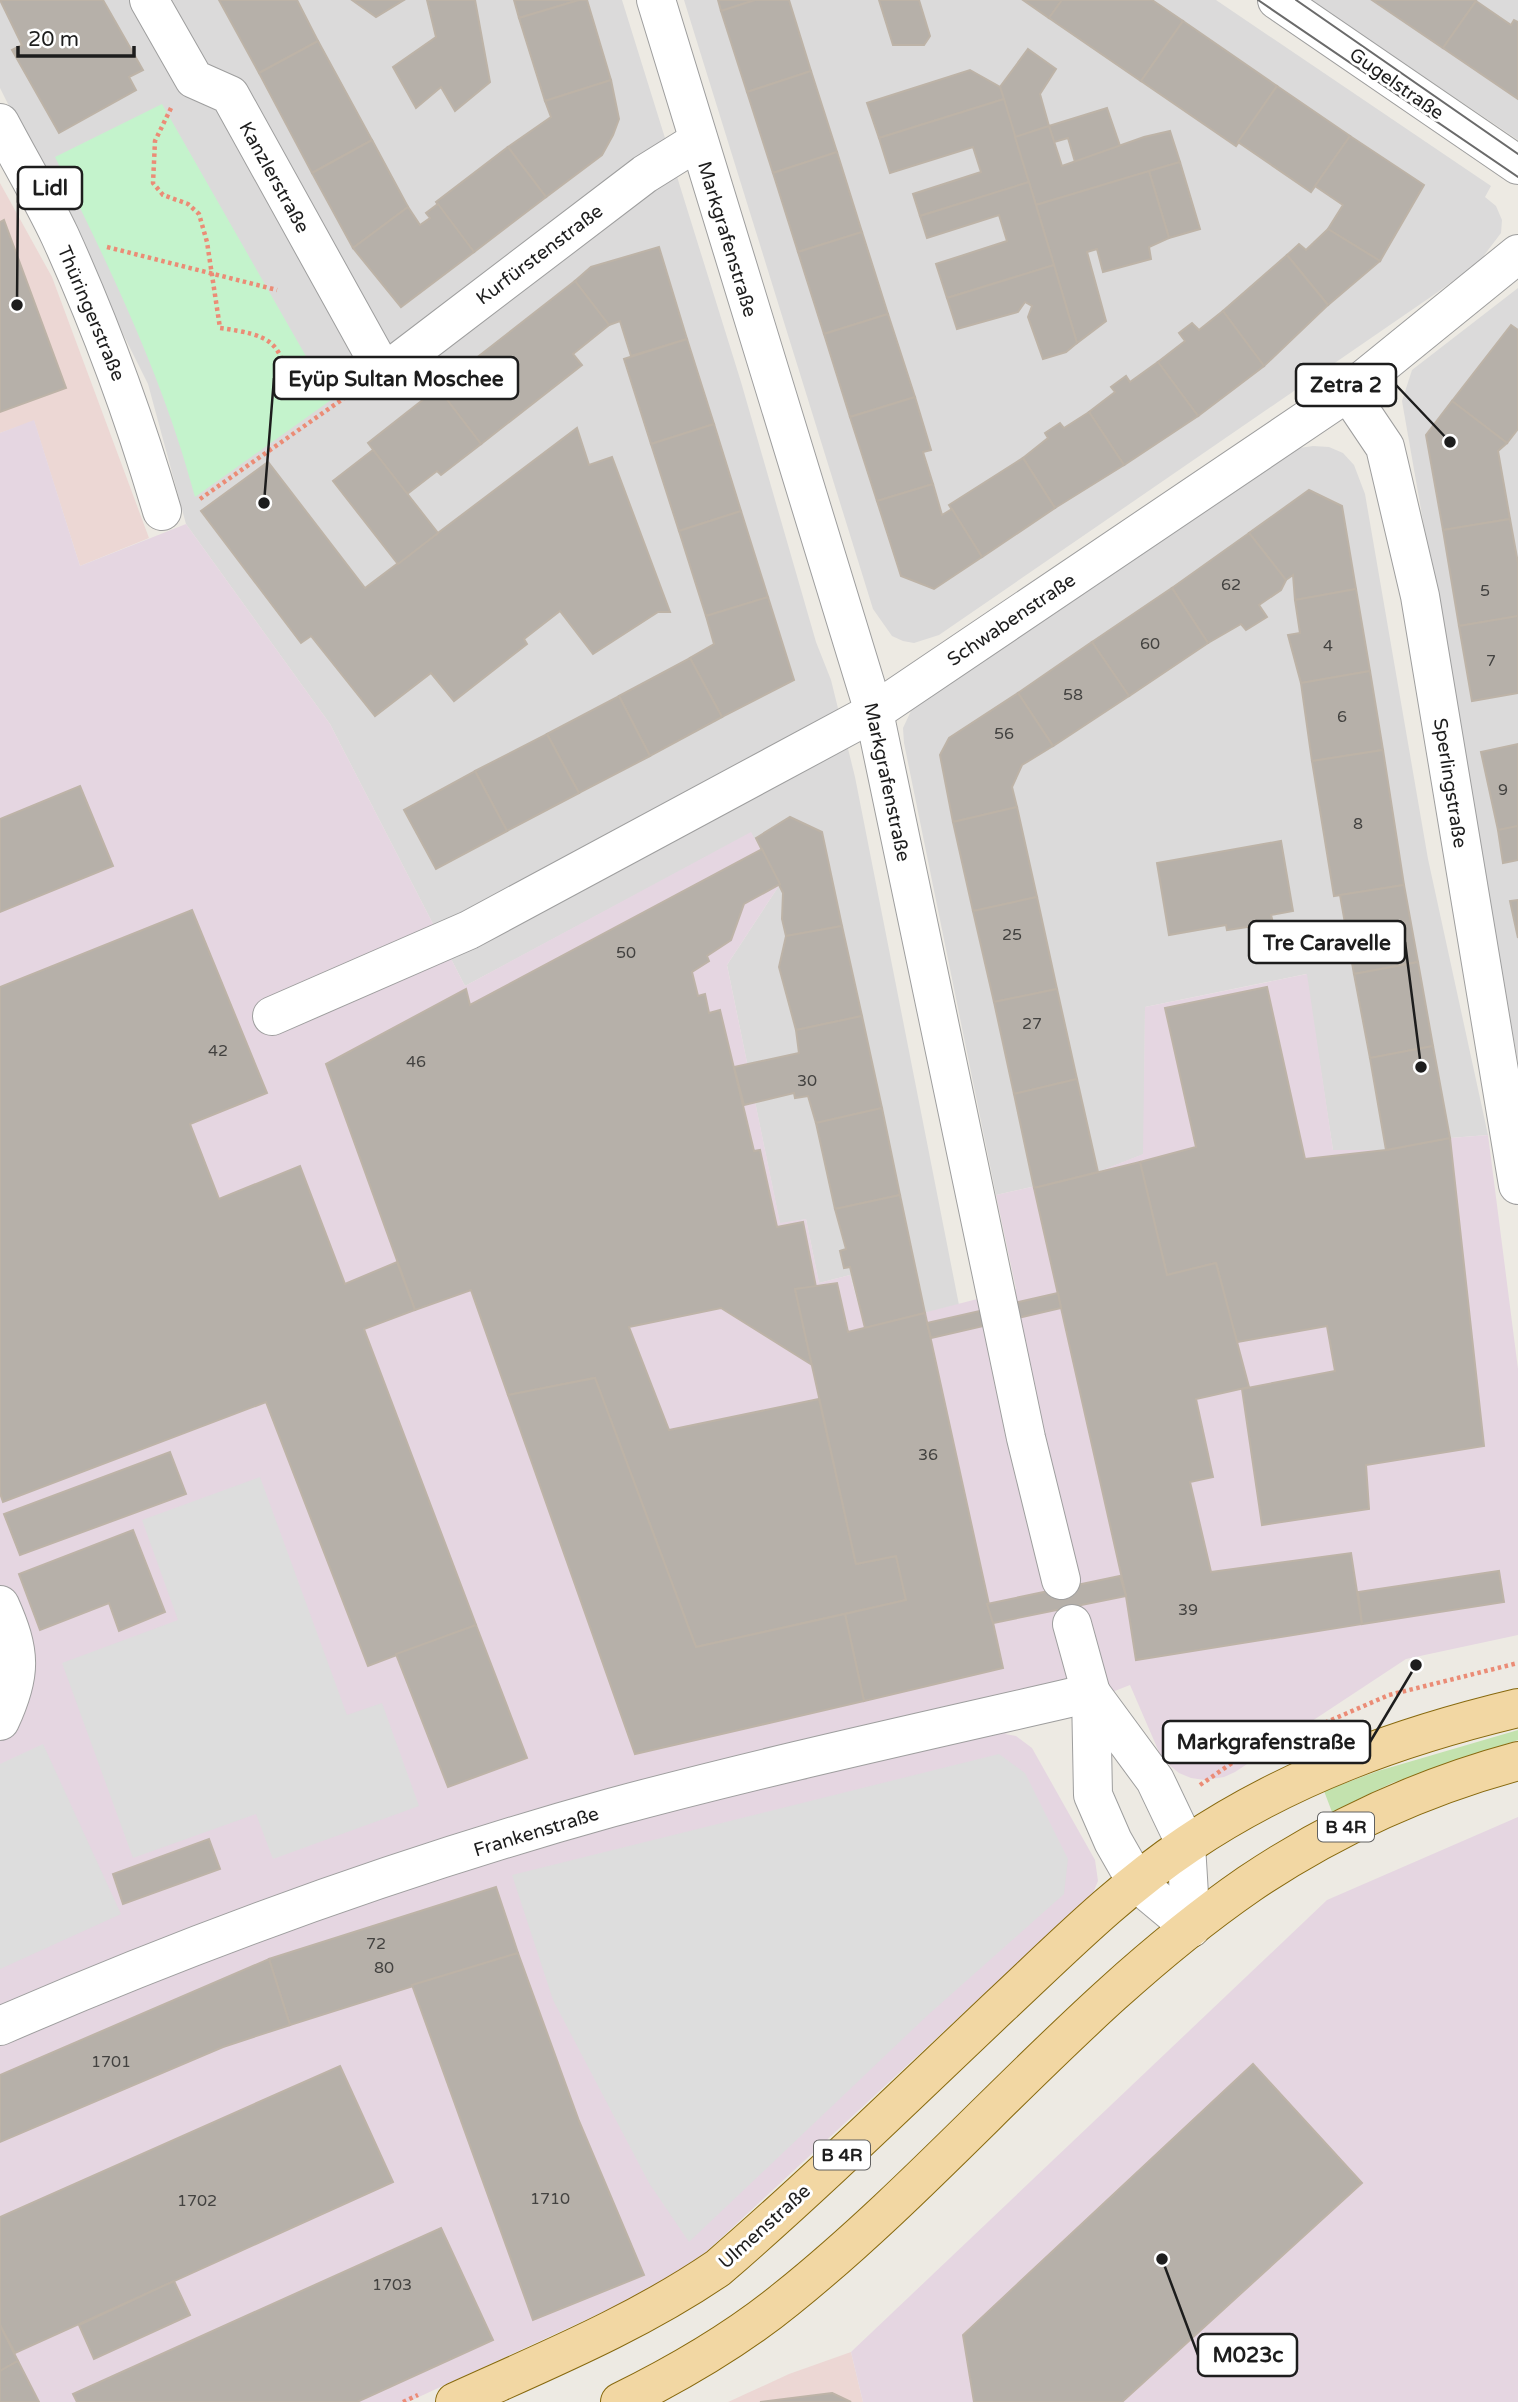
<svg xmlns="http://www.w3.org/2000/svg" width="1518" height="2402" viewBox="0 0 1518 2402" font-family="'Varela Round',sans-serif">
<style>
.residential{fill:#dbdada}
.commercial{fill:#ecd7d4}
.industrial{fill:#e5d6e1}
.grass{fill:#c3e2ae}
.park{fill:#c4f3cc}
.parking{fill:#ddd}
.building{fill:#b6b0a9;stroke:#bdb3a7;stroke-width:2}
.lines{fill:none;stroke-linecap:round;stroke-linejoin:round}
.minor-casing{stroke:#9e9e9e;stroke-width:40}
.major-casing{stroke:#87690e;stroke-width:40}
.path{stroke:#eb8c76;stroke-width:4.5;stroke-dasharray:3.5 3.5;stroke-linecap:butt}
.minor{stroke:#fff;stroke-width:38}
.major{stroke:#f2d7a3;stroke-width:38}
.tram{stroke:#6b6b6b;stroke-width:2}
.labels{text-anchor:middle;stroke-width:6;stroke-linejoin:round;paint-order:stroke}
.number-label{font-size:16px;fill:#434240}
.shield{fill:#fff;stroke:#616161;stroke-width:2}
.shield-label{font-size:18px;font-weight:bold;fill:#1d1d1d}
.street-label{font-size:19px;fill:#1d1d1d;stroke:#fff}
.leader{fill:none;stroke:#1d1d1d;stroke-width:2.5}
.callout-dot{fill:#1d1d1d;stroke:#fff;stroke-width:2.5}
.callout{fill:#fff;stroke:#1d1d1d;stroke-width:2.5}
.callout-label{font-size:21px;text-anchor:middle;font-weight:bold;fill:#1d1d1d}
</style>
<rect width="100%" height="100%" fill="#edeae3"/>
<g class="residential">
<path d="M0,0H622L741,382L816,642L831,680L855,777L959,1305L865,1328L850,1275L819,1283L806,1219L780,1224L727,965L780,884L751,833L465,986L330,724L186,524L148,384L0,88Z"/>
<path d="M684,0H1216L1491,186L1485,197L1496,206L1502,220L1501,233L1479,262L1435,294L939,635L914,643L903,641L892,636L873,609Z"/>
<path d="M1310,0H1518V140Z"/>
<path d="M1518,288V1063L1402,401L1412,370Z"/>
<path d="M1313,446L1329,447L1343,453L1354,465L1365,494L1428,859L1488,1135L1450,1138L1386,1150H1333L1306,974L1145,1007L1144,1154L1098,1172L996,1195L904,743L903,728L911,711L923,701L1299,448Z"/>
</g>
<g class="commercial">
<path d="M0,183L52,277L149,538L80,566L34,421L0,433Z"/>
<path d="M851,2352L863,2402H728L789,2374Z"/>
</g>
<g class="industrial">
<path d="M34,420L80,566L186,524L330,724L465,986L751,832L780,884L727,965L780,1223L806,1219L819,1283L850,1275L865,1328L1016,1289L996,1195L1098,1172L1143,1154L1145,1007L1307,974L1333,1150H1386L1450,1138L1488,1135L1518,1369V1635L1406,1659L1235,1772L1224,1777L1205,1780L1191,1778L1179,1773L1162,1759L1130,1685L1005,1734L1016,1736L1032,1748L1095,1860L1098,1881L1093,1893L705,2253L646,2292L408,2402H0V433Z"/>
<path d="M1518,1817V2402H863L851,2352L1327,1900Z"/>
</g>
<path class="grass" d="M1518,1730V1740L1392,1783L1332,1812L1324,1791L1378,1771Z"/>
<path class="park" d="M162,104L331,400L195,497C163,377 110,268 55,157Z"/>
<g class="parking">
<path d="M260,1477L347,1715L382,1703L419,1806L273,1859L256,1814L133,1858L62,1663L178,1620L142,1520Z"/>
<path d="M43,1744L121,1914L0,1969V1764Z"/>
<path d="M999,1754L1025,1773L1068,1859L1064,1894L929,2014L689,2242L649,2183L553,2000L512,1875Z"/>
</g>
<g class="building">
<path d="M0,0H103L143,70L129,77L136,90L59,133L12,50L22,45Z"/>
<path d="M219,0H297L318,41L259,73Z"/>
<path d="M352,0H404L376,17Z"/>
<path d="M427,0H475L490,82L455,111L441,87L416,108L393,67L436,37Z"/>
<path d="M514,0H579L519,18Z"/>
<path d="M579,0H587L611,80L545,101L519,18Z"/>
<path d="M718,0H755L721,11Z"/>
<path d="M755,0H789L811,71L747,92L721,11Z"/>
<path d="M879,0H919L930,36L924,45H893Z"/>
<path d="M1023,0H1062L1049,18Z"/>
<path d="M1062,0H1152L1183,21L1141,81L1049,18Z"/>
<path d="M1372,0H1474L1476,1L1443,48Z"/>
<path d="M1476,1L1511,25L1514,20L1518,22V99L1443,48Z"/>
<path d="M1183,21L1277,86L1236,146L1141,81Z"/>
<path d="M318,41L372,140L312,173L259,73Z"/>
<path d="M1028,49L1056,69L1040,94L1049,126L1015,137L1000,87Z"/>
<path d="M970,70L1000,87L1004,99L879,138L867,103Z"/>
<path d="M811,71L837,152L773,173L747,92Z"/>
<path d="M611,80L619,119L613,135L602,155L546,197L508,147L551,117L545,101Z"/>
<path d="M1277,86L1350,136L1311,192L1238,142Z"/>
<path d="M1004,99L1029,182L920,216L913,194L981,172L973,147L890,173L879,138Z"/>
<path d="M1107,108L1120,146L1075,162L1068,138L1054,142L1049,126Z"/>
<path d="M1049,126L1062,166L1144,137L1170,131L1180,162L1036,205L1015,137Z"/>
<path d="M1350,136L1424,185L1380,261L1328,229L1343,205L1315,186Z"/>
<path d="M372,140L408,207L353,248L312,173Z"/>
<path d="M508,147L546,197L474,252L436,202Z"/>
<path d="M837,152L862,232L798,252L773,173Z"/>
<path d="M1180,162L1200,229L1169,238L1149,171Z"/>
<path d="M1149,171L1169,238L1149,247L1151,259L1103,272L1097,249L1087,252L1106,321L1077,343L1036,205Z"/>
<path d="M1029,182L1054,265L947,298L936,264L1007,241L999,215L927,238L920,216Z"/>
<path d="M438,204L474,252L401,307L353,248L408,207L420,225L430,218L426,213Z"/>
<path d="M4,220L66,388L0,412V222Z"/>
<path d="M1328,229L1380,261L1328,305L1287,255L1299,244L1306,250Z"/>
<path d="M862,232L888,314L824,334L798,252Z"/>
<path d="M659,247L687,339L631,356L620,321L609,325L575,281L591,267Z"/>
<path d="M1287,255L1328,305L1264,366L1223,311Z"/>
<path d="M1054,265L1077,343L1066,352L1043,359L1028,317L1032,306L1025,302L1018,312L957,329L947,298Z"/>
<path d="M575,281L609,325L573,354L582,365L481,444L438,388Z"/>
<path d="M1223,311L1264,366L1198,416L1158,362L1185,341L1179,333L1192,323L1199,330Z"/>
<path d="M888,314L915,397L850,417L824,334Z"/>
<path d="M1511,325L1518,330V429L1507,443L1452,401Z"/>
<path d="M687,339L714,424L651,444L624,359Z"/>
<path d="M1158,362L1198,416L1124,465L1089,412L1115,392L1111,387L1126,376L1130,382Z"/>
<path d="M438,388L481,444L441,475L437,471L407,494L368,443Z"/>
<path d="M915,397L931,450L923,452L933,484L877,501L850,417Z"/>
<path d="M1452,401L1507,443L1498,451L1510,519L1443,530L1426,435Z"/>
<path d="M1089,412L1124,465L1055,508L1023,458L1048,438L1045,433L1060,423L1064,428Z"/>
<path d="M714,424L741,511L679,531L651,444Z"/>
<path d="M577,428L589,465L612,457L670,612H658L593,654L560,611L524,639L527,644L454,701L431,673L375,716L311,636L301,643L201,511L268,462L365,588Z"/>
<path d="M373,450L438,533L398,564L333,481Z"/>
<path d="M1023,458L1055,508L982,557L949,505Z"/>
<path d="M933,484L942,515L952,509L982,557L934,589L901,576L877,501Z"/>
<path d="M1309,490L1342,506L1356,589L1295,600L1293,575L1286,580L1249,533Z"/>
<path d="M741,511L768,597L706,616L679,531Z"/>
<path d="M1510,519L1518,563V616L1459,626L1443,530Z"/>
<path d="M1249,533L1286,580L1281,590L1259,605L1267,617L1246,630L1241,624L1208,643L1172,588Z"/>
<path d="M1172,588L1208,643L1129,696L1092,642Z"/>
<path d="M1356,589L1370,671L1301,683L1288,635L1300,633L1295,600Z"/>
<path d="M768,597L794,680L722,717L690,658L714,644L706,616Z"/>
<path d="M1518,616V693L1472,701L1459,626Z"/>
<path d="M1092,642L1129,696L1053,746L1018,693Z"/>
<path d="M690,658L722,717L650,756L619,696Z"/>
<path d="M1370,671L1383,750L1312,761L1301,683Z"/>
<path d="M1018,693L1053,746L1022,765L1012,787L1017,807L953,822L940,755L949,738Z"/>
<path d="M619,696L650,756L579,793L547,734Z"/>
<path d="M547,734L579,793L507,831L475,771Z"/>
<path d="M1518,744V826L1498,830L1481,752Z"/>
<path d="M1383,750L1404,885L1334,896L1312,761Z"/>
<path d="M475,771L507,831L436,869L404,810Z"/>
<path d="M80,786L113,866L0,912V819Z"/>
<path d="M1017,807L1037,897L973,911L953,822Z"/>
<path d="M790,817L822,832L842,926L786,936L782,919L783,893L756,838Z"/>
<path d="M1518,826V860L1503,863L1498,830Z"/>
<path d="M1281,841L1293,911L1271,915L1273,923L1227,930L1226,925L1169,935L1157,863Z"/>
<path d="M762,849L780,884L744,904L731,940L707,956L709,961L692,972L698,996L705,994L709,1013L720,1010L754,1151L760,1150L777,1227L803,1222L816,1287L795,1289L812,1365L721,1308L629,1327L669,1430L819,1399L856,1564L896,1556L906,1600L696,1647L595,1378L508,1395L471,1290L415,1310L326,1064L466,989L470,1005Z"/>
<path d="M1404,885L1418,962L1354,974L1340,895Z"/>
<path d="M1037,897L1057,989L994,1002L973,911Z"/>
<path d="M1518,900V938L1510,901Z"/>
<path d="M192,910L267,1093L190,1124L219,1199L300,1166L345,1284L397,1262L415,1310L364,1329L476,1625L368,1666L266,1402L3,1502L0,1493V987Z"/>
<path d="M842,926L862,1016L796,1030L779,967L786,936Z"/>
<path d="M1418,962L1433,1046L1370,1058L1354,974Z"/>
<path d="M1267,987L1305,1159L1386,1150L1450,1138L1484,1446L1366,1465L1369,1509L1262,1525L1242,1389L1335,1371L1327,1326L1237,1342L1216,1263L1167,1275L1140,1162L1196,1147L1165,1008Z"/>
<path d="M1057,989L1077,1079L1014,1094L994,1002Z"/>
<path d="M862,1016L882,1108L816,1123L808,1096L795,1098L794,1093L744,1105L734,1067L799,1053L796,1030Z"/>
<path d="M1433,1046L1450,1138L1386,1150L1370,1058Z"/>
<path d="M1077,1079L1098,1172L1034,1188L1014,1094Z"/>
<path d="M882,1108L900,1195L835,1209L816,1123Z"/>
<path d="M1140,1162L1167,1275L1216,1263L1249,1387L1196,1399L1213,1477L1190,1482L1211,1572L1351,1553L1362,1624L1136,1660L1126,1596L1034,1188Z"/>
<path d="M900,1195L925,1313L865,1328L850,1267L844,1268L840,1251L846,1249L835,1209Z"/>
<path d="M837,1283L848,1332L925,1313L1003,1668L864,1701L845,1614L906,1600L896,1556L856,1564L795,1289Z"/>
<path d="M1058,1293L1061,1308L931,1338L927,1323Z"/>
<path d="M595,1378L696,1647L845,1614L864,1701L635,1754L508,1395Z"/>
<path d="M170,1452L186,1494L20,1555L4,1514Z"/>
<path d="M133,1530L165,1612L119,1631L109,1603L40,1630L19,1574Z"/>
<path d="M1499,1571L1504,1602L1362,1624L1358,1592Z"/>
<path d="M1120,1576L1126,1596L993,1623L987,1604Z"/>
<path d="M476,1625L527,1758L448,1787L396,1654Z"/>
<path d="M209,1839L220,1869L123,1904L113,1874Z"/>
<path d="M496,1887L518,1953L290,2025L269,1959Z"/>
<path d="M518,1953L579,2121L644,2275L533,2320L412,1985Z"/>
<path d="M269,1959L290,2025L223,2047L0,2142V2075Z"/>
<path d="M1253,2064L1362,2183L1122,2402H974L963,2335Z"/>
<path d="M340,2066L393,2182L15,2353L0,2325V2217Z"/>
<path d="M441,2228L493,2340L357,2402H77L73,2394Z"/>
<path d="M174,2281L190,2315L94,2359L79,2325Z"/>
<path d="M0,2325L18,2361L0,2371Z"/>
<path d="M18,2361L39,2402H0V2371Z"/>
<path d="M832,2393L851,2402H760Z"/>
</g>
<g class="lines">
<defs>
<g id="minor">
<path d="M149,0L194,79L230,95L384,373L645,174L698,141"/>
<path d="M656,0L874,712L1026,1438L1061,1580"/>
<path d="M1277,0L1518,165"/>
<path d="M0,123C20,161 42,198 60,236C101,326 134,416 162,511"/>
<path d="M1348,392L1385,447L1420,596L1518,1185"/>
<path d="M272,1016L469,930L874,712L1348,392L1518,254"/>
<path d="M0,1605C21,1652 22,1674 0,1721"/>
<path d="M1072,1624L1091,1693L1093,1795L1113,1841L1137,1883L1191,1928"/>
<path d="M1091,1693L1155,1780L1186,1845L1191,1928"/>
<path d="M0,2026C198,1940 402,1866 610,1808C769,1765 931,1730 1091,1693"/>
</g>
<g id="major">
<path d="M455,2402C545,2361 636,2324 718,2268C815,2184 907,2094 1000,2006C1060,1950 1119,1890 1188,1844C1289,1776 1401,1736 1518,1708"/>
<path d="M620,2402C677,2374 737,2339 786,2299C948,2169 1078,2002 1249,1884C1332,1828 1422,1787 1518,1761"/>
</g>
</defs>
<use href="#minor" class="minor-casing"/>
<use href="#major" class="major-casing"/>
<g class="path">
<path d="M171,108L155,141L153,183L163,195L188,204L199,214L207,242L220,328C270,335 285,341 287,394L332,390L342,399"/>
<path d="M107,247L277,290"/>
<path d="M200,499L350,394"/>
<path d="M1200,1785L1232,1763L1389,1695L1518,1663"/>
<path d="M403,2402L418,2395"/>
</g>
<use href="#minor" class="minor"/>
<use href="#major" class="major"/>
<g class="tram">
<path d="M1258,0L1518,177"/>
<path d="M1296,0L1518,154"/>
</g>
</g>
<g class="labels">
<g class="number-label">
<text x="1231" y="590">62</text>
<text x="1485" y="596">5</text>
<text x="1150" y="649">60</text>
<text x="1328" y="651">4</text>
<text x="1491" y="666">7</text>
<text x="1073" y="700">58</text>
<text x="1342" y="722">6</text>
<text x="1004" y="739">56</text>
<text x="1503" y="795">9</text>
<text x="1358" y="829">8</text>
<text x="1012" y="940">25</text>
<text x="626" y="958">50</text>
<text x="1032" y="1029">27</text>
<text x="218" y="1056">42</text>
<text x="416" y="1067">46</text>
<text x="807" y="1086">30</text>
<text x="928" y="1460">36</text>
<text x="1188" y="1615">39</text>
<text x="376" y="1949">72</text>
<text x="384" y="1973">80</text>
<text x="111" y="2067">1701</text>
<text x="550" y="2204">1710</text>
<text x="197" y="2206">1702</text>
<text x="392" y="2290">1703</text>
</g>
<g class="shield">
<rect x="1318" y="1812.5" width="56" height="29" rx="5"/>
<rect x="814" y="2140.5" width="56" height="29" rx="5"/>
</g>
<g class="shield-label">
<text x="1346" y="1833">B 4R</text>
<text x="842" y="2161">B 4R</text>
</g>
<g class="street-label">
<text transform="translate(1397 83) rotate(35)" y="7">Gugelstraße</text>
<text transform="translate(275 177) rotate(61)" y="7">Kanzlerstraße</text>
<text transform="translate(728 239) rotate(73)" y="7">Markgrafenstraße</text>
<text transform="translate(539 254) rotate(-37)" y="7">Kurfürstenstraße</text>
<text transform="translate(92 313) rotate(67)" y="7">Thüringerstraße</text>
<text transform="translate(1011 619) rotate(-34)" y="7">Schwabenstraße</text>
<text transform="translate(888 782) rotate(78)" y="7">Markgrafenstraße</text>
<text transform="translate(1451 783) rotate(81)" y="7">Sperlingstraße</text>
<text transform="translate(536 1831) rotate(-17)" y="7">Frankenstraße</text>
<text transform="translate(764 2226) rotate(-42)" y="7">Ulmenstraße</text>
</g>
</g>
<path class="leader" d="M17 305L18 188M264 503L274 378M1450 442L1396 385M1421 1067L1405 942M1416 1665L1370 1742M1162 2259L1198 2355"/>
<g class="callout-dot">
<circle cx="17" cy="305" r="7"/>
<circle cx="264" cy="503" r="7"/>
<circle cx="1450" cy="442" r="7"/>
<circle cx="1421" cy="1067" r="7"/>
<circle cx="1416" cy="1665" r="7"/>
<circle cx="1162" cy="2259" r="7"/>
</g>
<g class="callout">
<rect x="18" y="167" width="64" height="42" rx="7"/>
<rect x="274" y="357" width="244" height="42" rx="7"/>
<rect x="1296" y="364" width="100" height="42" rx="7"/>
<rect x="1249" y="921" width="156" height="42" rx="7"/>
<rect x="1163" y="1721" width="207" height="42" rx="7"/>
<rect x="1198" y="2334" width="99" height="42" rx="7"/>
</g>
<g class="callout-label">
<text x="50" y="195">Lidl</text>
<text x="396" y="386">Eyüp Sultan Moschee</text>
<text x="1346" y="392">Zetra 2</text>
<text x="1327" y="950">Tre Caravelle</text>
<text x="1266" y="1749">Markgrafenstraße</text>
<text x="1248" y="2362">M023c</text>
</g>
<path d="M18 46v10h116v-10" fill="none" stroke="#1d1d1d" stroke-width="3.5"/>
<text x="28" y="46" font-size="21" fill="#1d1d1d" stroke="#ffffff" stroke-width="5" paint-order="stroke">20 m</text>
</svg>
